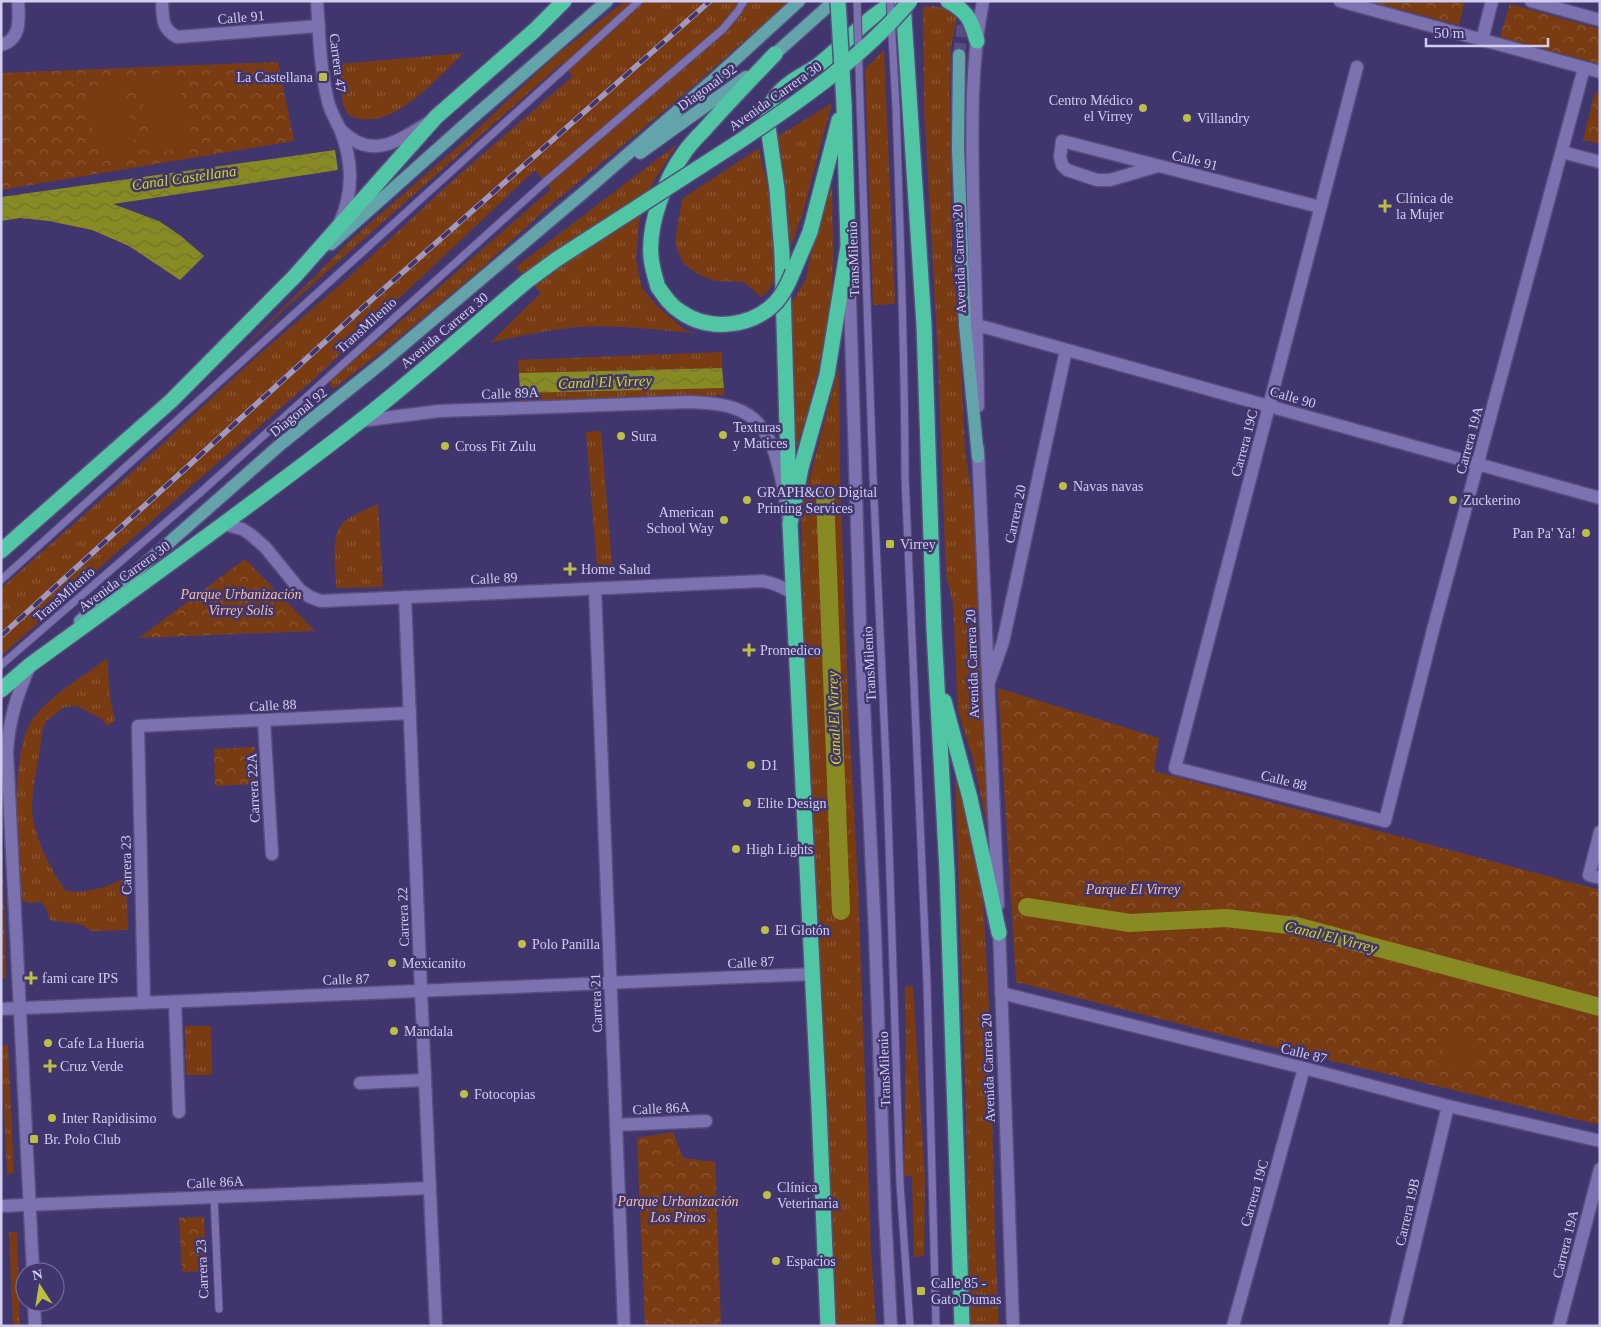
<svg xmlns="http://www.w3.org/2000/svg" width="1601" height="1327" viewBox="0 0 1601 1327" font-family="'Times New Roman',serif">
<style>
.grass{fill:url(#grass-tufts)}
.park{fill:url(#park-crowns)}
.garden{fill:#793c12}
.water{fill:url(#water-waves)}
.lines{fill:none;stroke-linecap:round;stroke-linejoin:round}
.canal{stroke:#888b23;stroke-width:18}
.primary-tunnel{stroke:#574c81;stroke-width:12;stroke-dasharray:12 6;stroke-linecap:butt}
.lane-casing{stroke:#584d7d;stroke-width:9}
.street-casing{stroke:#584d7d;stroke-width:15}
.secondary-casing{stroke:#584d7d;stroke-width:15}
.primary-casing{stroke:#584d7d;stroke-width:15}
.highway-casing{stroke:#584d7d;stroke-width:18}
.lane{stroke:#7c72b0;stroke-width:7}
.street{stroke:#7c72b0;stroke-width:12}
.secondary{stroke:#7c72b0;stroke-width:12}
.primary{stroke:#62a4a9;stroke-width:12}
.highway{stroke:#51c6a4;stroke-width:15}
.rail-casing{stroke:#a09ac3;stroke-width:5.5}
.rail{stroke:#41356e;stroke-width:4;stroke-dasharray:11;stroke-linecap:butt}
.lane-bridge-casing{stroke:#584d7d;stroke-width:9;stroke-linecap:butt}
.highway-bridge-casing{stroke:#584d7d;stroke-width:18;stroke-linecap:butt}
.lane-bridge{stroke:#7c72b0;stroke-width:7}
.highway-bridge{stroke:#51c6a4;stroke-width:15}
.poi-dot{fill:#bcbf44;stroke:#41356e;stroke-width:2}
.labels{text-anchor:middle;stroke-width:5;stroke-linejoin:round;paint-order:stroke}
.street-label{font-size:14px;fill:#d1cdef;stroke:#41356e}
.poi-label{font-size:14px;fill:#d1cdef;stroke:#41356e;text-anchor:start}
.park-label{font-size:14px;font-style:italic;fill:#f4c0a2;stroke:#41356e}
.water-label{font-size:15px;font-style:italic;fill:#d5d71a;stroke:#41356e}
</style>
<defs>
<pattern id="grass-tufts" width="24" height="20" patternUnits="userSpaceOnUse" patternTransform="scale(1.25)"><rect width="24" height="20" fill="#793c12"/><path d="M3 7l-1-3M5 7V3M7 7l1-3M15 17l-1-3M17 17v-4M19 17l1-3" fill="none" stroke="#8b5735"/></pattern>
<pattern id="park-crowns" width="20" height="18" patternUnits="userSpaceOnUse" patternTransform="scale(1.25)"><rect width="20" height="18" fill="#793c12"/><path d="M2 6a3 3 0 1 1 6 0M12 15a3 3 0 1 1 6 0" fill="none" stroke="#8b5735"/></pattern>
<pattern id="water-waves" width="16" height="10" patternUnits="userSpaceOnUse" patternTransform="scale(1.25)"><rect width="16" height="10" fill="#888b23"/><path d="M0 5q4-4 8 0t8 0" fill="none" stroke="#72742e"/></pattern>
</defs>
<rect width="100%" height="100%" fill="#41356e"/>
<g class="grass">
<path d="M625,1H789L683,95L545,210L482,268L389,346L333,389L328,381L388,332L551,189L535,170L314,379L190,487L1,656V588L119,484L254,359L349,277L462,172L573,76L561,64L287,307L220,371L353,238L470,136L554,57Z"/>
<path d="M933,6L942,8L957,16L951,47L950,92L952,255L960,341L965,450L975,515L992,849L973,759L958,711L953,602L946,576L937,336L924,106L923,7Z"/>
<path d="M884,50L895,304L873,305L865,69Z"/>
<path d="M464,53C439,76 398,125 361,119C355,118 348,116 345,110C340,98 341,77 340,64Z"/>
<path d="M832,103L803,212L788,255V209L777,137Z"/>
<path d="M677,144L652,184L639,222L636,259L642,288L659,308L685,330L695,333C656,330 616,324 577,327C547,330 519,336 490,343L541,293L516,267Z"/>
<path d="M759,148L769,193L778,275L768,291L761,297L744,282L717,281L699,275L683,263L675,244L678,221L683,198Z"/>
<path d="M832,184C832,218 835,253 832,287C828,345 811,401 794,457L791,304L806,279L812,248Z"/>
<path d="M722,352V368L519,373L518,360Z"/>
<path d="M839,365L840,472L848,697L858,884L871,1248L876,1326H837L804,667L801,507L804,492L811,473Z"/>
<path d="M724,388V395L520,404V393Z"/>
<path d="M601,431L612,565L597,566L586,432Z"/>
<path d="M378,504L383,587L336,588C336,572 330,534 343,523C351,515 368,509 378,504Z"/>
<path d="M107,658L110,697L115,721L107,726L102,719L77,706L64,707L46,721L42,732C40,758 32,784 32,809C33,835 51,871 66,891C88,894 106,887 126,878L128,930L91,931L83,925L50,920L47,910L41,902L30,903L21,900C19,855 7,751 35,716C55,692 83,677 107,658Z"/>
<path d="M955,771L976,857L983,898L991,1042L995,1239L999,1326H969L966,1112Z"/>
<path d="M1,802L6,978H1Z"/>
<path d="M913,986L925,1181L924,1256L914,1257L912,1176H904L906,1040L905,987Z"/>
<path d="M185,1026H211L212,1075H186Z"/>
<path d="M8,1045L14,1173L7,1174L1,1046Z"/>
<path d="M9,1232H17L20,1326H13Z"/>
</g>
<g class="park">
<path d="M1368,1H1465L1459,25Z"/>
<path d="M1510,4L1600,29V64L1500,37Z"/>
<path d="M278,62L294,141L1,190V73Z"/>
<path d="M1595,92L1600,94V144L1583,140Z"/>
<path d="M245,559L315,631L139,638Z"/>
<path d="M998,688L1159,738L1154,771L1600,890V1125L1231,1037L1016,982Z"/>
<path d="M255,747L257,784L215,786L214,749Z"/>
<path d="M673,1132L683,1158L715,1162L721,1326H645L637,1138Z"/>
<path d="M204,1217L207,1271L182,1272L179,1218Z"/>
</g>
<g class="garden">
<path d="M176,70L192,145L154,154L138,78Z"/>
<path d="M122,80L137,155L100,162L84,88Z"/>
<path d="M1452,1031L1477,1038L1483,1058L1471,1070L1438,1060Z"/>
</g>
<g class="water">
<path d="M335,150L338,170L113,204L159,221L181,236L204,256L180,280L129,246L92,230L49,221L20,218L1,221V197Z"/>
<path d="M722,368L724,388L520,393L519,373Z"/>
</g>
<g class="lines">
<g class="canal">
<path d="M825,495L841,911"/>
<path d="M1027,907L1130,923L1226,918L1296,926L1600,1007"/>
</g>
<path class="primary-tunnel" d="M959,55L966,1"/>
<defs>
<g id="lane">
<path d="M860,102L873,475L887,784L900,1183L910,1326"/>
<path d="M896,107C900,230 905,353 905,477L927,983L936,1326"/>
<path d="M1,580L639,1"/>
<path d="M1,665L201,492L545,182L723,29L738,11L744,1"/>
<path d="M214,1197L219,1309"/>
</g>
<g id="street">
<path d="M162,1C163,18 161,28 177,37L319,26"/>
<path d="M1482,40L1492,1"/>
<path d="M1,45C22,39 19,18 18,1"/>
<path d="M1357,67L1175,768L1385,821L1434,626L1584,68"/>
<path d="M1562,152L1600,162"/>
<path d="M1158,166L1110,180H1097L1067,170L1062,165L1060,157L1062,141L1320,207"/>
<path d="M360,421L439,411L688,402C706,403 728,403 745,413C779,431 782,487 789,521"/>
<path d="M223,524L242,529L250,534L265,547L300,590L310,597L321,601L762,581C775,583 783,587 793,594"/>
<path d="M595,589L624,1326"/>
<path d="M405,597L421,991"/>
<path d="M989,682L1003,642L1066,350"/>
<path d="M264,720L272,854"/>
<path d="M1600,832L1589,875L1600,878"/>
<path d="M1001,993L1304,1068L1448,1106L1600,1141"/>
<path d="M175,1002L179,1112"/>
<path d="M144,1003L138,726L410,713"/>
<path d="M360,1083L425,1080"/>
<path d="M616,1125L706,1121"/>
<path d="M1,1206L430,1188"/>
<path d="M1233,1326L1304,1068"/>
<path d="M1395,1326L1448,1106"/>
<path d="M1559,1326L1600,1169"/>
</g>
<g id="secondary">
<path d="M317,1C319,33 320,66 327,97C329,109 335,119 340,129C353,161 354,191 340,222"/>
<path d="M1340,1L1600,72"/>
<path d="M1531,1L1600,20"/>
<path d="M341,130C371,161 398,141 428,123"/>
<path d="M849,268L860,623L875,933L885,1212L891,1326"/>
<path d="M977,325L1600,498"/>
<path d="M978,406C977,337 975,268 973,199C972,133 970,67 983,1"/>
<path d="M978,448L998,905"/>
<path d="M30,665C17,695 9,719 7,752L33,1272"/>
<path d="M999,925L1013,1326"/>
<path d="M421,991L436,1326"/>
<path d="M1,1009L813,974"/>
<path d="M34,1302L35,1326"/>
</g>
<g id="primary">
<path d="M959,55L958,148L965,325L978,457"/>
<path d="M767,61L834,1"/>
<path d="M640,153L746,77"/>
<path d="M331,244L470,120L607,1"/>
<path d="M80,621L281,444L383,362L590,187L714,79L799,1"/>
</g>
<g id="highway">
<path d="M903,1L924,325L934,630L947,871L962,1326"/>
<path d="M948,1C968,12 971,20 977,41"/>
<path d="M793,272L810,232L839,120"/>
<path d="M658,287C655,277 652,268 651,257C648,224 665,179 684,153C690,144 697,137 704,130C727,104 751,79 775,54"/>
<path d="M789,496L782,254L777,189L767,120C768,111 771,102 777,95C787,82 804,75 817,66C845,45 866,16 898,1"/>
<path d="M1,551L171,401L295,276L436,117L535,30L564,1"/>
<path d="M1,690L30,665C140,585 251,506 359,422C417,377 471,328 527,281"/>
<path d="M944,701L970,798L999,933"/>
<path d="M828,1326L819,1108L790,524L801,468L827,375L848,246L844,104"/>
</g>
</defs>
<use href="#lane" class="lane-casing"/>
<use href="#street" class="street-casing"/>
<use href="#secondary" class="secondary-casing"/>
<use href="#primary" class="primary-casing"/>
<use href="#highway" class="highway-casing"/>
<use href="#lane" class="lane"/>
<use href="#street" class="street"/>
<use href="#secondary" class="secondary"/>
<use href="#primary" class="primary"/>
<use href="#highway" class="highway"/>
<defs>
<path id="rail" d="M1,636L360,310L710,1"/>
</defs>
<use href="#rail" class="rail-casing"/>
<use href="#rail" class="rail"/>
<defs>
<g id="lane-bridge">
<path d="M857,1L860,102"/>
<path d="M890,1L896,107"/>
</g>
<g id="highway-bridge">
<path d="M838,1L844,104"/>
<path d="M527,281L557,259C618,219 679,181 740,141C801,100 862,58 910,1"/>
<path d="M658,287C665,297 671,306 681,312C710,332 752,327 776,302C784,293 789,282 793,272"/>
</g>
</defs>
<use href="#lane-bridge" class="lane-bridge-casing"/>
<use href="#highway-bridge" class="highway-bridge-casing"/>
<use href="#lane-bridge" class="lane-bridge"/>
<use href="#highway-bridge" class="highway-bridge"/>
</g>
<g class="poi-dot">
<rect x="318" y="72" width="10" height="10" rx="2.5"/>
<circle cx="1143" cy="108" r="5"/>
<circle cx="1187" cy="118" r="5"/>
<path d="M1382.5 198.5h5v5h5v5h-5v5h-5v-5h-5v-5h5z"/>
<circle cx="723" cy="435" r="5"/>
<circle cx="621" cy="436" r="5"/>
<circle cx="445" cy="446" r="5"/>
<circle cx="1063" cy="486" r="5"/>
<circle cx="747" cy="500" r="5"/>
<circle cx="1453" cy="500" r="5"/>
<circle cx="724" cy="520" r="5"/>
<circle cx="1586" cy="533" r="5"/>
<rect x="885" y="539" width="10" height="10" rx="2.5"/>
<path d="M567.5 561.5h5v5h5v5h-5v5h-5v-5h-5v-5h5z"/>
<path d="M746.5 642.5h5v5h5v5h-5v5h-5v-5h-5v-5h5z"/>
<circle cx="751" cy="765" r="5"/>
<circle cx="747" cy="803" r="5"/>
<circle cx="736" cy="849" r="5"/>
<circle cx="765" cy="930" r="5"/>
<circle cx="522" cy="944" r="5"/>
<circle cx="392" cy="963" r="5"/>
<path d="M28.5 970.5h5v5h5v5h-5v5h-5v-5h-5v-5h5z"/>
<circle cx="394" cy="1031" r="5"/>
<circle cx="48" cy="1043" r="5"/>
<path d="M47.5 1058.5h5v5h5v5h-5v5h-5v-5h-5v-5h5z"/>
<circle cx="464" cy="1094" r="5"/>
<circle cx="52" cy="1118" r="5"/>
<rect x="29" y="1134" width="10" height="10" rx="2.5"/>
<circle cx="767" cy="1195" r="5"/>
<circle cx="776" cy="1261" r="5"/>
<rect x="916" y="1286" width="10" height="10" rx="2.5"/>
</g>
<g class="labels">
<g class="street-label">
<text transform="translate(241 17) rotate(-5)" y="5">Calle 91</text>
<text transform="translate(338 63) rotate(83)" y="5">Carrera 47</text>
<text transform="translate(707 87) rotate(-36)" y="5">Diagonal 92</text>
<text transform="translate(775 96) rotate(-35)" y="5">Avenida Carrera 30</text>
<text transform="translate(1195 160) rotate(14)" y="5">Calle 91</text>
<text transform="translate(853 259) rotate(-92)" y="5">TransMilenio</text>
<text transform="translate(959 259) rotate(-92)" y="5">Avenida Carrera 20</text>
<text transform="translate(366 325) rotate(-42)" y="5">TransMilenio</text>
<text transform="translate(444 330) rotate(-40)" y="5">Avenida Carrera 30</text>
<text transform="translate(510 393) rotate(-2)" y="5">Calle 89A</text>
<text transform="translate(1293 397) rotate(16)" y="5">Calle 90</text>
<text transform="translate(298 412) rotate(-39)" y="5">Diagonal 92</text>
<text transform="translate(1469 440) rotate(-75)" y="5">Carrera 19A</text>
<text transform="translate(1244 443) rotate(-75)" y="5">Carrera 19C</text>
<text transform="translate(1015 514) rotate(-78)" y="5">Carrera 20</text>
<text transform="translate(124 576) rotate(-36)" y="5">Avenida Carrera 30</text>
<text transform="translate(494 578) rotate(-3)" y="5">Calle 89</text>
<text transform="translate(64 594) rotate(-41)" y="5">TransMilenio</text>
<text transform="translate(869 664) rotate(-93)" y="5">TransMilenio</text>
<text transform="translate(972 664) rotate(-92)" y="5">Avenida Carrera 20</text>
<text transform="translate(273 705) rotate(-3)" y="5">Calle 88</text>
<text transform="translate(1284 780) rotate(14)" y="5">Calle 88</text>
<text transform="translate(253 788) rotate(-93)" y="5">Carrera 22A</text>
<text transform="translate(126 865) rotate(-91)" y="5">Carrera 23</text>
<text transform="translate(403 917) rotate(-92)" y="5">Carrera 22</text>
<text transform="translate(751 962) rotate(-3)" y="5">Calle 87</text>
<text transform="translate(346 979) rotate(-2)" y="5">Calle 87</text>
<text transform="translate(596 1003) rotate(-92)" y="5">Carrera 21</text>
<text transform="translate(1304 1053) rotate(14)" y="5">Calle 87</text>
<text transform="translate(988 1068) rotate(-92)" y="5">Avenida Carrera 20</text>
<text transform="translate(884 1069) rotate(-92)" y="5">TransMilenio</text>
<text transform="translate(661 1108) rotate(-3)" y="5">Calle 86A</text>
<text transform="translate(215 1182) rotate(-3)" y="5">Calle 86A</text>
<text transform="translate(1254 1193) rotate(-74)" y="5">Carrera 19C</text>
<text transform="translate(1407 1212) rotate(-77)" y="5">Carrera 19B</text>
<text transform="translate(1565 1244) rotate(-76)" y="5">Carrera 19A</text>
<text transform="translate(202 1269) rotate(-93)" y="5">Carrera 23</text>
</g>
<g class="poi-label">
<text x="313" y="82" text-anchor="end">La Castellana</text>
<text x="1133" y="105" text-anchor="end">Centro Médico<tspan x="1133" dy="16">el Virrey</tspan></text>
<text x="1197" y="123">Villandry</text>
<text x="1396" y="203">Clínica de<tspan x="1396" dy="16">la Mujer</tspan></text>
<text x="733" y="432">Texturas<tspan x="733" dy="16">y Matices</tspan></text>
<text x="631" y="441">Sura</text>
<text x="455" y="451">Cross Fit Zulu</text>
<text x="1073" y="491">Navas navas</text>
<text x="757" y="497">GRAPH&amp;CO Digital<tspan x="757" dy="16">Printing Services</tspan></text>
<text x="1463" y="505">Zuckerino</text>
<text x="714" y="517" text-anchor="end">American<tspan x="714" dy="16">School Way</tspan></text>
<text x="1576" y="538" text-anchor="end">Pan Pa' Ya!</text>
<text x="900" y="549">Virrey</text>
<text x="581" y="574">Home Salud</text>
<text x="760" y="655">Promedico</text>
<text x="761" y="770">D1</text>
<text x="757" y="808">Elite Design</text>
<text x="746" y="854">High Lights</text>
<text x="775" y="935">El Glotón</text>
<text x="532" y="949">Polo Panilla</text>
<text x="402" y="968">Mexicanito</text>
<text x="42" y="983">fami care IPS</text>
<text x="404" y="1036">Mandala</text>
<text x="58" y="1048">Cafe La Hueria</text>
<text x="60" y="1071">Cruz Verde</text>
<text x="474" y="1099">Fotocopias</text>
<text x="62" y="1123">Inter Rapidisimo</text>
<text x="44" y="1144">Br. Polo Club</text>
<text x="777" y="1192">Clínica<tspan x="777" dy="16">Veterinaria</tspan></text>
<text x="786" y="1266">Espacios</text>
<text x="931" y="1288">Calle 85 -<tspan x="931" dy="16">Gato Dumas</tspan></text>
</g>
<g class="park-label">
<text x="241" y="599">Parque Urbanización<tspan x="241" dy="16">Virrey Solis</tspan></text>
<text x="1133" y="894">Parque El Virrey</text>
<text x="678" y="1206">Parque Urbanización<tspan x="678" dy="16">Los Pinos</tspan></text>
</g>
<g class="water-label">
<text transform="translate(184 178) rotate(-8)" y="5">Canal Castellana</text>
<text transform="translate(605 382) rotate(-2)" y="5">Canal El Virrey</text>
<text transform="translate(834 718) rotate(-92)" y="5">Canal El Virrey</text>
<text transform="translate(1331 937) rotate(14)" y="5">Canal El Virrey</text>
</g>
</g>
<rect width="1601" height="1327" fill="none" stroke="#d1cdef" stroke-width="5"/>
<g transform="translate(40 1287) rotate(348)"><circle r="24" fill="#41356e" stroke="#7b72a2"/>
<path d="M0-4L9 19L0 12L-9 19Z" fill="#bcbf44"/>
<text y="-8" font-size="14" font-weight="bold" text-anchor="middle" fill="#d1cdef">N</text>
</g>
<path d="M1426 38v8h122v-8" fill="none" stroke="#d1cdef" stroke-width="2.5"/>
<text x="1434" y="38" font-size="15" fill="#d1cdef" stroke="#41356e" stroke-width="4" paint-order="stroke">50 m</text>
</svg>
